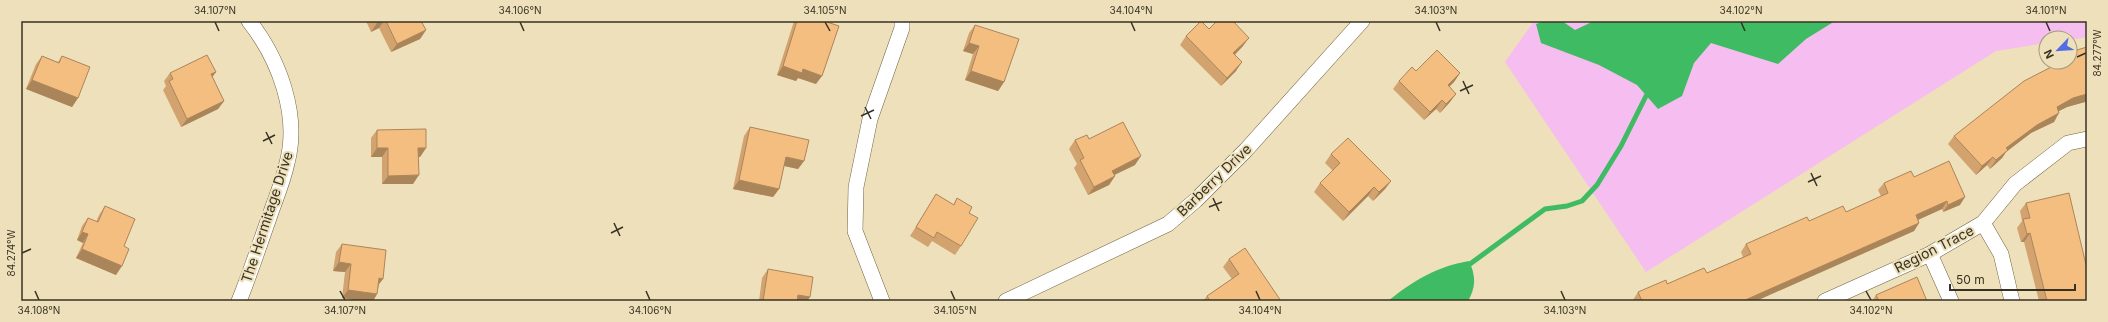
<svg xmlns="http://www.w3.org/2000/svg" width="2108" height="322" viewBox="0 0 2108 322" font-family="Inter,sans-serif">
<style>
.green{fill:#f5bdf0}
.water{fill:#3fbb64}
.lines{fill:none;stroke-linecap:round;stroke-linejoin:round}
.stream{stroke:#3fbb64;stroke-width:5}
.minor-casing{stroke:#706341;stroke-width:16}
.minor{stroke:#fff;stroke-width:15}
.wall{fill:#d2a36f}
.shaded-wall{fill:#ab855a}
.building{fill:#f4be81;stroke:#ab855a}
.ticks{fill:none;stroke:#373223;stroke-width:1.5}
.labels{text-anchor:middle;stroke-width:4;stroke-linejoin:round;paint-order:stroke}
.street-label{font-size:14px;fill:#373223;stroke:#eee0ba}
.neatline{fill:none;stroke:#373223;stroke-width:1.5}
.ticks-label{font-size:10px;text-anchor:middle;fill:#373223}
</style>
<rect width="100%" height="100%" fill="#eee0ba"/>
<path class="green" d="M1534,21H2087V37L2070,40V38H2046V43L1996,51L1646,272L1505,62Z"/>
<g class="water">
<path d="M1545,21H1562L1575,30L1594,21H1835L1806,39L1778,64L1711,43L1694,63L1682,96L1658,109L1637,85L1599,65L1541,43L1536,24Z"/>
<path d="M1469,261C1476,276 1476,287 1468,301H1388C1414,280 1436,267 1469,261Z"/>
</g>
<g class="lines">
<path class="stream" d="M1470,264L1545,209L1567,206L1582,201L1597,185L1621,146L1646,96"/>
<defs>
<g id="minor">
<path d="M1983,223L2001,254L2012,301"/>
<path d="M1930,254L1951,301"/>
<path d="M239,301C250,274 259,246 269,218C275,200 283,182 287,163C300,115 279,59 249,21"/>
<path d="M882,301L855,231L856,187L870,119L902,28V21"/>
<path d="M1006,301L1168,224L1196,200L1246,150L1362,21"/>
<path d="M1825,301L1930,254L1983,223L2015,184L2068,143L2087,139"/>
</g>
</defs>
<use href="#minor" class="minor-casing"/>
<use href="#minor" class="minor"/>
</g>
<g class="wall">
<path d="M366,21H421L426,30L420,39L391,52L379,28L371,32Z"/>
<path d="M794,21H824L816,84L798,78L796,81L777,75Z"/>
<path d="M975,25L1004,82L998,91L965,80L973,54L963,51L969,33Z"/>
<path d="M1209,29L1243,46L1235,55L1236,71L1221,86L1180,45L1186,36Z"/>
<path d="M2087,47V107L2085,102L2067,107L2059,111L2054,122L2031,133L2006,152L2002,158L1990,169L1987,165L1976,175L1948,144L1954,136L2059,63V62H2070Z"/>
<path d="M42,56L58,62L62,56L78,98L72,107L26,89L36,64Z"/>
<path d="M1416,71L1460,73L1454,82L1449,87L1450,102L1440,113L1436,109L1424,120L1393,89L1399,81Z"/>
<path d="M216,72L212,77L224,101L218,109L181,127L163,90L166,86L164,81L170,73Z"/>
<path d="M750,127L804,161L798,169L784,166L779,189L773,197L733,189L744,136Z"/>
<path d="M377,130L426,148L420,157H418L413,184H382V157H371V138Z"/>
<path d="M1089,139L1135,165L1114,175L1115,176L1109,185L1088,195L1074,168L1077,164L1069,149L1075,140Z"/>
<path d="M1331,154L1391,181L1385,189L1373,201L1368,196L1343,221L1314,192L1320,183L1333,171L1325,163Z"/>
<path d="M1884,183L1960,205L1943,212L1942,209L1918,220L1919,223L1914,231L1756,301H1633V300L1638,292L1707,273L1743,257L1741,252L1746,244L1809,221L1846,212L1881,196L1878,190Z"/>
<path d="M936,194L953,205L957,198L969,213L961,246L955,255L932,241L928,247L910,236L931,203Z"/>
<path d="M2026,203L2087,301H2039L2024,242H2021L2017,228L2022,221L2020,211Z"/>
<path d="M105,206L124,246L116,275L76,258L83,243L77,240L82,226L88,218L96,222L99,215Z"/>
<path d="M342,244L379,285L377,294L373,301H360L342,298L345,272L333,271L336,252Z"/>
<path d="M1229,259L1281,301H1203L1207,296L1232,279L1223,267Z"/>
<path d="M768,269L810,297L807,301H759L762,278Z"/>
<path d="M1876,295L1927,301H1872Z"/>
</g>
<g class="shaded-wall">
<path d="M382,21H384L379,28L371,32L377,23Z"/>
<path d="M426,30L420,39L391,52L397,44Z"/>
<path d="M1249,38L1243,46L1227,62L1233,53Z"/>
<path d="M969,43L979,46L973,54L963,51Z"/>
<path d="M1242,62L1236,71L1221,86L1227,78Z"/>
<path d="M783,66L803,69L822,76L816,84L798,78L796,81L777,75Z"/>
<path d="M971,71L1004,82L998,91L965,80Z"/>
<path d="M216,72L210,80L211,74Z"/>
<path d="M1460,73L1454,82L1442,94L1448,85Z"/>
<path d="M32,80L78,98L72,107L26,89Z"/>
<path d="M1456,94L1450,102L1440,113L1446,104Z"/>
<path d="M2087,94V99L2085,102L2067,107L2051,115L2057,107L2073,98Z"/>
<path d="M1442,100L1436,109L1424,120L1430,112Z"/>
<path d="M224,101L218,109L181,127L187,119Z"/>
<path d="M2059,113L2054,122L2031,133L2006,152L2002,158L1990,169L1996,160L2006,148L2037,125Z"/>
<path d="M377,148H388L382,157H371Z"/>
<path d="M418,148H426L420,157L412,156Z"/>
<path d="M1141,156L1135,165L1106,179L1112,171Z"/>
<path d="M786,157L804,161L798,169L780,165Z"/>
<path d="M1993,157L1987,165L1976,175L1982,166Z"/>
<path d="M419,175L413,184H382L388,176Z"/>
<path d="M1115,176L1109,185L1088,195L1094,187Z"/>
<path d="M739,180L779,189L773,197L733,189Z"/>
<path d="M1391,181L1385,189L1373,201L1379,192Z"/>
<path d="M1374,187L1368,196L1343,221L1349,212Z"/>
<path d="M1965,197L1960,205L1943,212L1948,205Z"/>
<path d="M1947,201L1942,209L1911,223L1916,215Z"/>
<path d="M1919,223L1914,231L1756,301H1743Z"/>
<path d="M82,232L88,234L83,243L77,240Z"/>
<path d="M2030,233L2024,242H2021L2027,234Z"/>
<path d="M82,249L122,266L116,275L76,258Z"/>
<path d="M339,262L351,264L345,272L333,271Z"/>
<path d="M379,278L383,279L377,287Z"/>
<path d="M348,290L377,294L373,301H360L342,298Z"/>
<path d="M798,295L810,297L807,301H794Z"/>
</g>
<g class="building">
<path d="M376,21H382L377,23Z"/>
<path d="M386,21H421L426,30L397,44Z"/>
<path d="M797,21H824L839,26L822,76L803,69L802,73L783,66Z"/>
<path d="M1201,21L1209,29L1217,21H1233L1249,38L1233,53L1242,62L1227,78L1186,36Z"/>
<path d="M975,25L1019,39L1004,82L971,71L979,46L969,43Z"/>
<path d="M2087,47V94L2073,98L2057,107L2059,113L2037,125L2006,148L2008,150L1996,160L1993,157L1982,166L1954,136L2024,81L2061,62H2070V52Z"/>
<path d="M1437,50L1460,73L1448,85L1456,94L1446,104L1442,100L1430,112L1399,81L1412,67L1416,71Z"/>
<path d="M207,55L216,72L211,74L224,101L187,119L169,81L173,79L170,73Z"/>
<path d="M42,56L59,63L62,56L90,67L78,98L32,80Z"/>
<path d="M1123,122L1141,156L1112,171L1115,176L1094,187L1080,160L1084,158L1075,140L1087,135L1089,139Z"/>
<path d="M750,127L809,140L804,161L786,157L779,189L739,180Z"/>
<path d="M426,129V148H418L419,175L388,176V148H377V130Z"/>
<path d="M1348,138L1391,181L1379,192L1374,187L1349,212L1320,183L1340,163L1331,154Z"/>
<path d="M1949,161L1965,197L1948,205L1947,201L1916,215L1919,223L1743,301H1642L1638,292L1666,280L1667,284L1704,268L1707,273L1751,254L1746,244L1807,217L1809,221L1843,206L1846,212L1888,193L1884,183L1911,171L1914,177Z"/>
<path d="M2069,193L2087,269V301H2047L2030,233L2027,234L2023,219L2030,218L2026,203Z"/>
<path d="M936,194L954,205L957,198L972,207L969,213L978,218L961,246L937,232L934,238L916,227Z"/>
<path d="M105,206L135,219L124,246L129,249L122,266L82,249L88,234L82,232L88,218L98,222Z"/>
<path d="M342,244L386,250L383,279L379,278L377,294L348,290L351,264L339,262Z"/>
<path d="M1245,248L1281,301H1210L1207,296L1239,274L1229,259Z"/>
<path d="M768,269L813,277L810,297L798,295L797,301H763Z"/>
<path d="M1917,277L1927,301H1879L1876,295Z"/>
</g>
<path class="ticks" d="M215,22L219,31M520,22L524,31M825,22L830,31M1131,22L1135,31M1436,22L1440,31M1741,22L1745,31M2046,22L2050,31M2077,57L2086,53M1463,81L1469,94M1460,91L1473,85M865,107L871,119M861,116L874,110M266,132L272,144M263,141L275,135M1811,173L1817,186M1808,182L1821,176M1213,198L1219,211M1209,207L1222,202M614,223L620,236M611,233L623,227M22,253L31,249M35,291L39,300M340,291L345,300M646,291L650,300M951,291L955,300M1256,291L1260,300M1561,291L1565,300M1866,291L1871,300"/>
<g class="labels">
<g class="street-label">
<text transform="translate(1214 180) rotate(-44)" y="5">Barberry Drive</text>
<text transform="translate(267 217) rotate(-72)" y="5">The Hermitage Drive</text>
<text transform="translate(1934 249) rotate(-27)" y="5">Region Trace</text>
</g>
</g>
<rect width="2108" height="322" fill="none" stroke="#eee0ba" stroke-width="44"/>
<g transform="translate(2058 50) rotate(245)"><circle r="19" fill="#eee0ba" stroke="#a59a7e"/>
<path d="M0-3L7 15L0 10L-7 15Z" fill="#506de2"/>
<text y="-6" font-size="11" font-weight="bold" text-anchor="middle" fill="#373223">N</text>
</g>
<path d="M1950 284v6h125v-6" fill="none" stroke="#373223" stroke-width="2"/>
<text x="1956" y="284" font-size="12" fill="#373223" stroke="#eee0ba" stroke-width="3" paint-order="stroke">50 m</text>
<rect x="22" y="22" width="2064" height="278" class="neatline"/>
<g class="ticks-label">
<text x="215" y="14">34.107°N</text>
<text x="520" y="14">34.106°N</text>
<text x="825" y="14">34.105°N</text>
<text x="1131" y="14">34.104°N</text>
<text x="1436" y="14">34.103°N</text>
<text x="1741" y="14">34.102°N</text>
<text x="2046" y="14">34.101°N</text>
<text transform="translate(2097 53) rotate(-90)" y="4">84.277°W</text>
<text transform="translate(11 253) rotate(-90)" y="4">84.274°W</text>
<text x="39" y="314">34.108°N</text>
<text x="345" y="314">34.107°N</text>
<text x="650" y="314">34.106°N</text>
<text x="955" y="314">34.105°N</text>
<text x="1260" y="314">34.104°N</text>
<text x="1565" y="314">34.103°N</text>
<text x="1871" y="314">34.102°N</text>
</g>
</svg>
